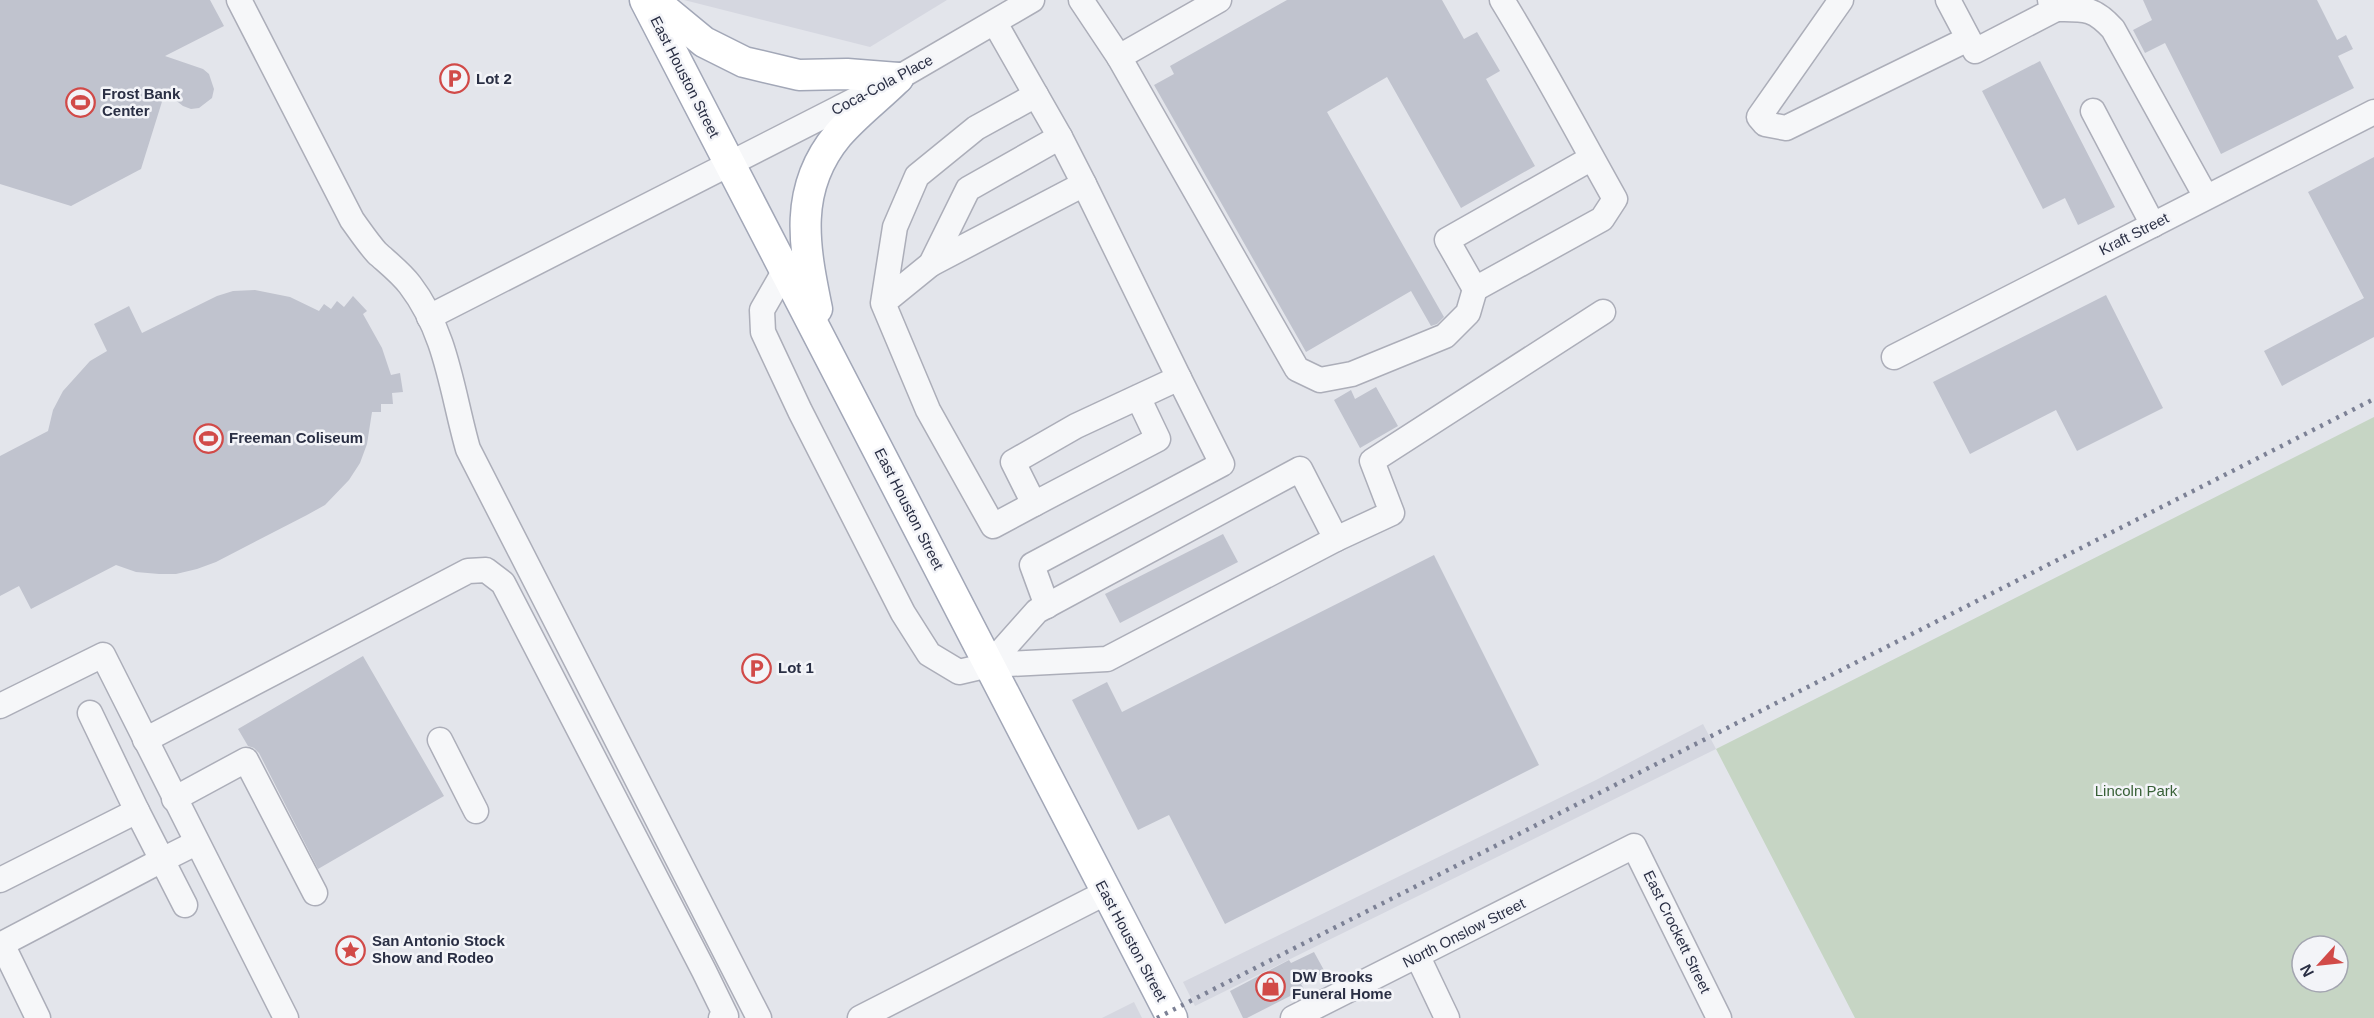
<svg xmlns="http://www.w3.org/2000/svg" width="2374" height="1018" viewBox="0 0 2374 1018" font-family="Helvetica,sans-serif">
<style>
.built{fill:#d5d7e0}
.green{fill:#c6d5c4;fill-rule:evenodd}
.building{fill:#c0c3ce}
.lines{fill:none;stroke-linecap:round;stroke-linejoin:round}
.minor-casing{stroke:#acaeb9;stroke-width:27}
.major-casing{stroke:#a2a7b7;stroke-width:33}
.minor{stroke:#f6f7f9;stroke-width:24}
.major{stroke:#fff;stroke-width:30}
.rail{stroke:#7c8195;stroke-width:4.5;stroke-dasharray:3 6;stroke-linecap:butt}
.labels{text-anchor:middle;stroke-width:5;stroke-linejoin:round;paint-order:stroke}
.street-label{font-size:15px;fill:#2a2f44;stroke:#f3f4f8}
.poi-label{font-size:15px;font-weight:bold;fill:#2a2f44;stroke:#f3f4f8;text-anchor:start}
.park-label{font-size:15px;fill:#386037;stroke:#f3f4f8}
</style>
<rect width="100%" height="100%" fill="#e3e5eb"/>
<g class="built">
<path d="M684,0H947L870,47Z"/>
<path d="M1703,724L1716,749L1195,1006L1183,982L1596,780Z"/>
<path d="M1134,1002L1142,1018H1102Z"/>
</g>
<path class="green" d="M2374,417V1018H1855L1716,749ZM2302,946H2338V982H2302Z"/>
<g class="building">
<path d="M0,0H210L224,26L165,56L203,69L209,74L214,89L212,98L199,108L191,109L183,106L165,92L141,169L71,206L0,184Z"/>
<path d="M1287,0H1442L1464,39L1477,32L1500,71L1486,79L1535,166L1461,208L1387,77L1327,112L1444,317L1437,324L1431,326L1411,291L1306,352L1154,85L1174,74L1170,66Z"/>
<path d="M2143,0H2317L2337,40L2346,35L2353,49L2338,56L2354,88L2221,154L2165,43L2145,53L2133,30L2152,20Z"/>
<path d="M2040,61L2115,207L2078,225L2065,198L2043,209L1982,91Z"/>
<path d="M2374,157V337L2282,386L2264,351L2364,298L2308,192Z"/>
<path d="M255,290L290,297L319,311L324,304L331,309L337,301L344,307L353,296L367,311L363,314L382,348L391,375L400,373L403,392L392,393L393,404H381V412H372L367,444L360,463L349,480L325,505L307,515L216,562L197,569L176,574H159L136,572L116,565L31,609L19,586L0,596V456L48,431L53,410L63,391L90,361L107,351L94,324L129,306L142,333L217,296L233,291Z"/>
<path d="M2106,295L2163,408L2077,451L2056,410L1970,454L1933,382Z"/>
<path d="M1376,387L1398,426L1360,448L1334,400L1351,390L1355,399Z"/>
<path d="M1223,534L1238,562L1120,623L1105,594Z"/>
<path d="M1434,555L1539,765L1225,924L1169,815L1138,830L1072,700L1107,682L1122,712Z"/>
<path d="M363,656L444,796L318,869L259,753L254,748L248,746L238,729Z"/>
<path d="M1314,952L1325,972L1301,984L1304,989L1247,1018H1243L1230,991L1289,960L1291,963Z"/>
</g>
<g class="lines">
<defs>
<g id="minor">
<path d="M239,0L352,220C360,231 368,243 377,253C388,263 401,273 410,285C447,333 452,393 468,449L759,1018"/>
<path d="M1081,0L1119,57L1219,0"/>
<path d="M1502,0C1542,65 1578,133 1615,199L1602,219L1475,289L1447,240L1592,158"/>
<path d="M1841,0L1759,117L1765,124L1786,128L1968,39"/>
<path d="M1948,0L1975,51L2056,9"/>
<path d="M2050,0L2056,9C2084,9 2093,7 2113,29L2206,197"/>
<path d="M995,23L1036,95"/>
<path d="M1119,57L1297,369L1320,380L1352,374L1445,336L1468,313L1475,289"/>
<path d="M2093,111L2153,225"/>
<path d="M1084,184L1179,378"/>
<path d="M931,264L1084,184L1060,137"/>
<path d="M785,270L762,310L763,332L800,411L903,613L929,654L959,672L989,665L1107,659L1336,539L1300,469L1037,611L989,665"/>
<path d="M883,303L931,264L968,189L1060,137L1036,95L976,128L917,176L895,227L883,303L928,410L993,526L1034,504"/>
<path d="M429,317L898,78L1032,0"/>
<path d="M1894,357L2374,112"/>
<path d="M1336,539L1392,513L1372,461L1603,312"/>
<path d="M1047,606L1032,565L1222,464L1179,378L1076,426L1013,462L1034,504L1158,439L1138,397"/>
<path d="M0,706L103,655L286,1018"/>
<path d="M90,713L137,811"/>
<path d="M145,740L468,571L486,570L503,583L704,971L726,1016L721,1018"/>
<path d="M440,740L476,811"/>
<path d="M174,799L246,760L315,893"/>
<path d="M0,880L137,811L162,860L196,843"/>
<path d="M2,944L162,860L185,905"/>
<path d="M0,945L2,944L38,1018"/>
<path d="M1418,957L1447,1018"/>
<path d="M860,1018L1105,893"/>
<path d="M1293,1018L1634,846L1719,1018"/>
</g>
<g id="major">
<path d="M645,0L1172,1018"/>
<path d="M653,0L704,42L744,62L799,75L847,74L898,78"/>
<path d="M817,309C804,246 793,189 838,135C856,114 879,97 898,78"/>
</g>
</defs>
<use href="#minor" class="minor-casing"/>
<use href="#major" class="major-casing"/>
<use href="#minor" class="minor"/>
<use href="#major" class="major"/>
<path class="rail" d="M1157,1018L2374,399"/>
</g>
<defs>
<symbol id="parking-ring" viewBox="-11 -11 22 22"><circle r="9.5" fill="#f3f4f8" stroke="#d14a48" stroke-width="1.5"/><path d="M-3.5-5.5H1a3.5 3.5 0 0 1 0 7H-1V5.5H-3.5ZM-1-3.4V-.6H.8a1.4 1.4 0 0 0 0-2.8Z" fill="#d14a48"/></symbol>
<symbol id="stadium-ring" viewBox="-11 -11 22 22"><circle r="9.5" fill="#f3f4f8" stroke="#d14a48" stroke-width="1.5"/><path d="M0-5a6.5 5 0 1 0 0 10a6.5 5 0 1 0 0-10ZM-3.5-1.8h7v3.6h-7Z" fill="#d14a48"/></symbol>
<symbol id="sight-ring" viewBox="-11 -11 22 22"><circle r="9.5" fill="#f3f4f8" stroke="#d14a48" stroke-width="1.5"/><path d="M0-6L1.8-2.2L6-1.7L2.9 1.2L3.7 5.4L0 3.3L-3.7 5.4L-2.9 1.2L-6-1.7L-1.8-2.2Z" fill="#d14a48"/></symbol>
<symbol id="shop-ring" viewBox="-11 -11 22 22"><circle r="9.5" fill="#f3f4f8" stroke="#d14a48" stroke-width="1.5"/><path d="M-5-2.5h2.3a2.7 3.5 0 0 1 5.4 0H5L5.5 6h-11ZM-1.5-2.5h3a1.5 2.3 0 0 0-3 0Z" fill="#d14a48"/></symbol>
</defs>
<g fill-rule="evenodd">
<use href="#parking-ring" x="438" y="62" width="33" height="33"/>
<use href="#stadium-ring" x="64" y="86" width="33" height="33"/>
<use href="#stadium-ring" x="192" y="422" width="33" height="33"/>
<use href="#parking-ring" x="740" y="652" width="33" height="33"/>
<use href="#sight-ring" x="334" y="934" width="33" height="33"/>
<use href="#shop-ring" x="1254" y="970" width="33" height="33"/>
</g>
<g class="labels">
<g class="street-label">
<text transform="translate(685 77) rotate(63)" y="5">East Houston Street</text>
<text transform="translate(882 85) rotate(-28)" y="5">Coca-Cola Place</text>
<text transform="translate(2134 234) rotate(-27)" y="5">Kraft Street</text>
<text transform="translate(909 509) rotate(63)" y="5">East Houston Street</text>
<text transform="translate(1677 932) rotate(64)" y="5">East Crockett Street</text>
<text transform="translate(1464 933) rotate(-27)" y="5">North Onslow Street</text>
<text transform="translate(1131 941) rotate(62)" y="5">East Houston Street</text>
</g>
<g class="poi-label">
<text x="476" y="84">Lot 2</text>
<text x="102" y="99">Frost Bank<tspan x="102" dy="17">Center</tspan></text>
<text x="229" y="443">Freeman Coliseum</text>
<text x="778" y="673">Lot 1</text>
<text x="372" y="946">San Antonio Stock<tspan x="372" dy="17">Show and Rodeo</tspan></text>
<text x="1292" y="982">DW Brooks<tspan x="1292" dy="17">Funeral Home</tspan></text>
</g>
<g class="park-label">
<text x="2136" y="796">Lincoln Park</text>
</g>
</g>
<g transform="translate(2320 964) rotate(243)"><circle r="28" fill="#f3f4f8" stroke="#a3a5b0" stroke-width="1.5"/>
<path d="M0-4.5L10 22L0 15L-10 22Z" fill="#d14a48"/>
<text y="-9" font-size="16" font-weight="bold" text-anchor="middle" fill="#2a2f44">N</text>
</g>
</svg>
